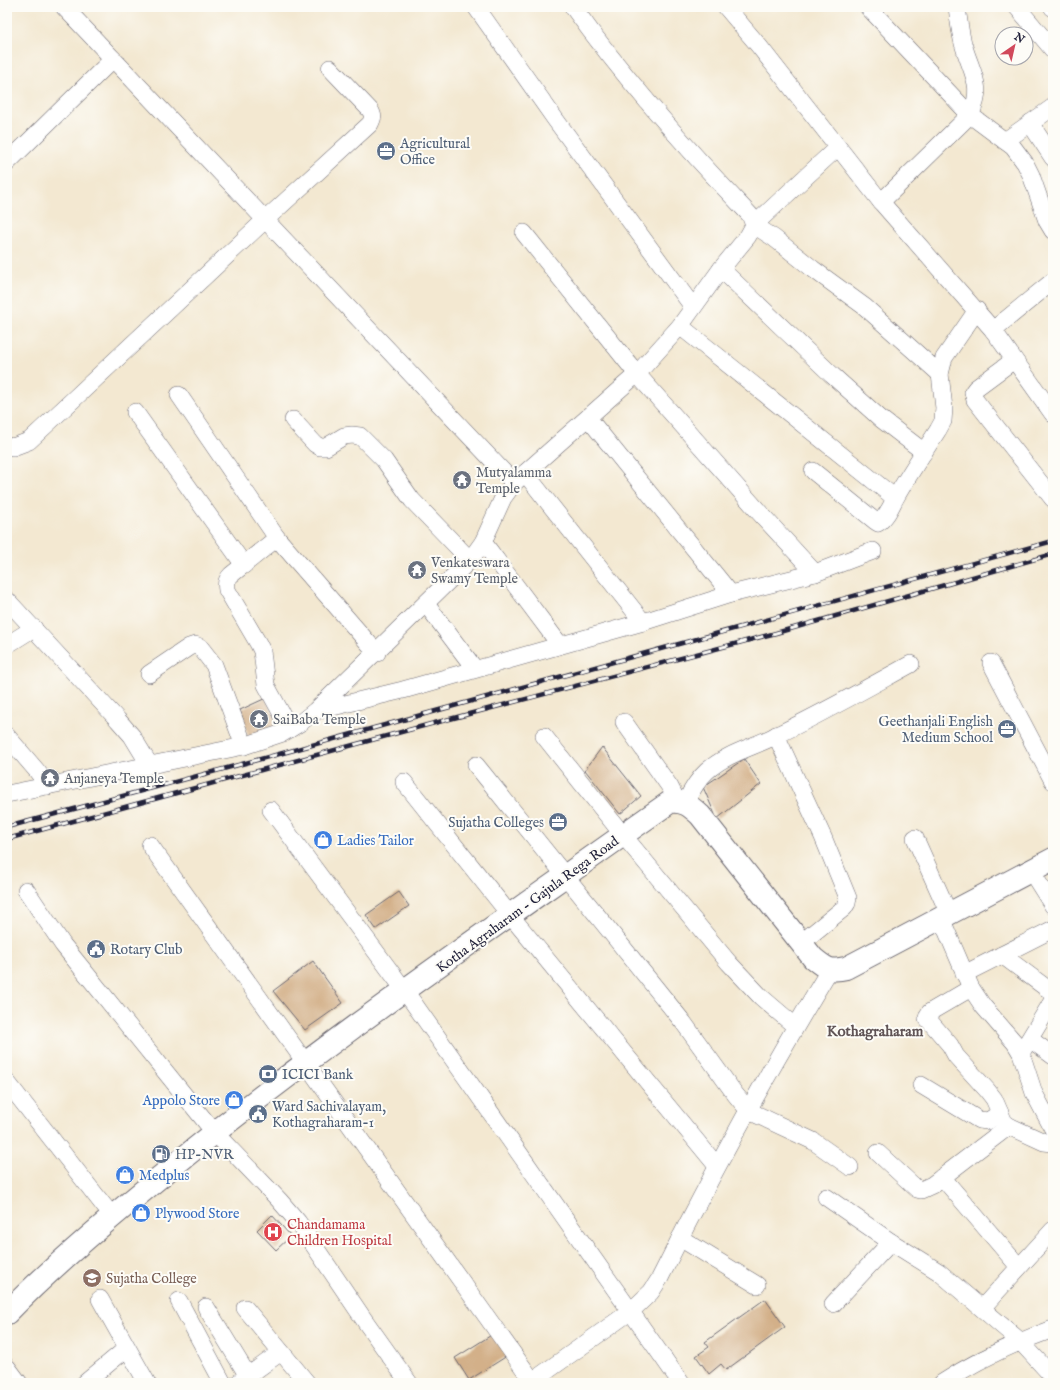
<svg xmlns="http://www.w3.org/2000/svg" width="1060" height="1390" viewBox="0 0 1060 1390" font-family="'IM FELL English',serif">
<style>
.building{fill:#d3b089}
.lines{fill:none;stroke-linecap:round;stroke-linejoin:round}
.minor-casing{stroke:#6b6770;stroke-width:18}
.major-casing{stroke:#6b6770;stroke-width:24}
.minor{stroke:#fff;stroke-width:17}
.major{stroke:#fff;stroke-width:22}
.rail-casing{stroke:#22223b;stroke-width:4.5}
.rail{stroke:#fdfcf7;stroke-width:3;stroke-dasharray:9;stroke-linecap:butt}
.labels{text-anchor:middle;stroke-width:4;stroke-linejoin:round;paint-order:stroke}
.service-label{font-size:14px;fill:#4e5e75;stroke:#fdfcf7;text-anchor:start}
.worship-label{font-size:14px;fill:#5b616d;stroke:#fdfcf7;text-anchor:start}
.shop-label{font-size:14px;fill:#366cbe;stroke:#fdfcf7;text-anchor:start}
.street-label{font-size:14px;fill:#22223b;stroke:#fdfcf7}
.health-label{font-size:14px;fill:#be3a42;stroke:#fdfcf7;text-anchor:start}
.education-label{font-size:14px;fill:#785e54;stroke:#fdfcf7;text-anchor:start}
.neighbourhood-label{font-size:15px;font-weight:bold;fill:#605456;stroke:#fdfcf7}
</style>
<rect width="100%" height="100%" fill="#fdfcf7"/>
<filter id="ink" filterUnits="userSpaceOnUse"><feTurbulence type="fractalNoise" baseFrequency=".025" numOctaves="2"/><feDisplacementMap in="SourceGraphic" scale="8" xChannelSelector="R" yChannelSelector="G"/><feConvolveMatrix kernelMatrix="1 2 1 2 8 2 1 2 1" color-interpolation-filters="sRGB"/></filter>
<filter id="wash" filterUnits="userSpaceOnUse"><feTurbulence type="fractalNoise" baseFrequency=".012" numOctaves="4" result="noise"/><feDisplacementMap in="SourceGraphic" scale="16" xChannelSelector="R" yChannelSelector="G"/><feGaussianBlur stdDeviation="0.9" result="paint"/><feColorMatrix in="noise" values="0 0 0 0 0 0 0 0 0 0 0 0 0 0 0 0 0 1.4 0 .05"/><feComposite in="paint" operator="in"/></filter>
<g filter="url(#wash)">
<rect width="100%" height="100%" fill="#f3e8d1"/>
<g id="blocks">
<g class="building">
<path d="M266,698L280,728L249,738L240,710Z"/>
<path d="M602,747L641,796L620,814L585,770Z"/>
<path d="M744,759L761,784L717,819L703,787Z"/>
<path d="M399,892L409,906L376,929L366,915Z"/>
<path d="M313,961L343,1003L305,1030L273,991Z"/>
<path d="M272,1215L291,1236L276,1250L257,1230Z"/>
<path d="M765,1299L785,1327L726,1370L721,1364L709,1374L696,1356L709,1347L705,1342Z"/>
<path d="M493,1334L507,1356L469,1380L455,1358Z"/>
</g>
</g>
</g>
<g filter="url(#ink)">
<use href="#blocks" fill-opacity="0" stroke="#6b6770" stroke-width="1"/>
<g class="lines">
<defs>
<g id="minor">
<path d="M64,7L514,483"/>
<path d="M476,7L555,119L693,307"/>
<path d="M726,7L759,46L881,202L993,330L1053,414"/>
<path d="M868,7L970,115L1013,147L1025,163L1031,175L1047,221L1053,231"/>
<path d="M1017,7L1053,50"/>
<path d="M1052,7L1053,8"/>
<path d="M1030,123L1053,158"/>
<path d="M1005,141L1053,107"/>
<path d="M838,147L754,225L774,238L813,269L865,307L940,374"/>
<path d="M7,163L113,59"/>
<path d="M881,202L970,115C984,89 973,75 965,50C960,36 959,21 957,7"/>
<path d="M524,233L637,374L759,512L815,573"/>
<path d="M721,269L832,375L881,419L924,452"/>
<path d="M680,326L895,498"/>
<path d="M993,330L1053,281"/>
<path d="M1014,360L976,388L973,392L975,400L1053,499"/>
<path d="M179,395L277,538L377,653"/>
<path d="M135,412L244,565"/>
<path d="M588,418L731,594"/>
<path d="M293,420L315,444L320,447H326L344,436L352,435L360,436L384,460L412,500L470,560"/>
<path d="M7,446L13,447L29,441L265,220L370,124C373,118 374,116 370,110L330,68"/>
<path d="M813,471L875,521L878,523C887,517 891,506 896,497C909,474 924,452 938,430L943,421L944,408L940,374L944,358L977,310"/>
<path d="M525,473L643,622"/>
<path d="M277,538L231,575C226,580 226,584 227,590L258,643L262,651L266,685L290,729"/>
<path d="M483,542L560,645"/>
<path d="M7,600L118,720L132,736L149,764"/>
<path d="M426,604L475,669"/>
<path d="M7,645L34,628"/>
<path d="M991,663L1053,781"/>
<path d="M149,674L189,647L195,645L200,647L214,665L244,746"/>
<path d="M316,711L403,690L643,622L731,594L815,573L873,551"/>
<path d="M624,722L670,787L677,801"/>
<path d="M776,735L823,837L848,898L847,903L844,908L801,943"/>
<path d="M7,736L37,771L48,786"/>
<path d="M544,736L623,835L729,963L761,997L795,1026"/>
<path d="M476,765L683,1022L735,1094L749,1111L813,1141L850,1167"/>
<path d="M404,782L510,915L717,1166"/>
<path d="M7,794L244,746L283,733L300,723L315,711L470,560L483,542L503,498L514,483L525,473L637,374L680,326L721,269L748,236L754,225L750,215C687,149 626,81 573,7"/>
<path d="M685,803C691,791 697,780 707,771C727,753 754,747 777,735C823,713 867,688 911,664"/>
<path d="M271,810L405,991L681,1383"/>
<path d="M915,838L949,914"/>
<path d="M150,845L534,1383"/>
<path d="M1031,871L1053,906"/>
<path d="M26,890L63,945L214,1132L279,1200L298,1222L365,1321L409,1383"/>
<path d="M941,918L971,988L983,1006L1015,1043L1021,1053L1034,1093L1053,1129"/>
<path d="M1002,955L1053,993"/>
<path d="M964,974L1053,929"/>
<path d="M971,988L930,1012L928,1015L927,1018L950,1045L956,1056L987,1090L994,1099L1004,1122L1009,1126L1044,1142L1053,1143"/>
<path d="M1030,1039L1053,1056"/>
<path d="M1021,1053L1053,1000"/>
<path d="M7,1082L112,1216"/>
<path d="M921,1085L979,1120L988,1121L1000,1113"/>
<path d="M878,1153L917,1189L921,1190L932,1185L1009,1126"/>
<path d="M942,1177L1019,1267"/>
<path d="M826,1197L891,1242L939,1272L1020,1341L1053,1377"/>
<path d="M680,1238L757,1285"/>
<path d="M100,1299L147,1383"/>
<path d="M179,1301L223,1383"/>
<path d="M833,1304L891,1242"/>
<path d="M206,1307L248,1376"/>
<path d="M245,1308L307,1383"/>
<path d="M982,1308L1053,1230"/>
<path d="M7,1367L19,1383"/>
<path d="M85,1383L127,1348"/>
<path d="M238,1383L281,1352"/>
<path d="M530,1383L631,1311L651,1292L660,1278C712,1173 769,1070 830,969"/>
<path d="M942,1383C977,1360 1014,1343 1053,1329"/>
</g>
<path id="major" d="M7,1313C58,1261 115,1214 171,1168C316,1049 471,943 623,835L670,802C684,800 691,807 700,815L813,958C825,968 830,972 846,968L1053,859"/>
</defs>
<use href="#minor" class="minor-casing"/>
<use href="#major" class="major-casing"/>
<use href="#minor" class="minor"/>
<use href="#major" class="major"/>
<defs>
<g id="rail">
<path d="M7,827L294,750L1053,541"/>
<path d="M7,839L427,725L776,633L1053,554"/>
</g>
</defs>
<use href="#rail" class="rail-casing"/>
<use href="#rail" class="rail"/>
</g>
</g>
<defs>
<symbol id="office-disc" viewBox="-11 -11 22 22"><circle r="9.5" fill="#5c6f8a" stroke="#fdfcf7"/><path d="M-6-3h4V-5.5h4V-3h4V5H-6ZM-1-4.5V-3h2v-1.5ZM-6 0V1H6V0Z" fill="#fff"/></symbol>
<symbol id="temple-disc" viewBox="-11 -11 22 22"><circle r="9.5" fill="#6b7280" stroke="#fdfcf7"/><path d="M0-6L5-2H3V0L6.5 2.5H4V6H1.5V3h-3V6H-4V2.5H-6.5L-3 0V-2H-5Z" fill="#fff"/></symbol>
<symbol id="shop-disc" viewBox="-11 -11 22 22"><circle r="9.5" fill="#3f7fe0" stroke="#fdfcf7"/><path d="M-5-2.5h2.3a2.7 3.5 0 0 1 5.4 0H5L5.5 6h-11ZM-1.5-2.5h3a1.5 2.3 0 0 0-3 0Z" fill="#fff"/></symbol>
<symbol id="civic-disc" viewBox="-11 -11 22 22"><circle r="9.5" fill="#5c6f8a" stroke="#fdfcf7"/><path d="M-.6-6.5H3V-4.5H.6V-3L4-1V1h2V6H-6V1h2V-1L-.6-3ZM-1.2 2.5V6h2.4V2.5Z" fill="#fff"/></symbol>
<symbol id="bank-disc" viewBox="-11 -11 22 22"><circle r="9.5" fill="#5c6f8a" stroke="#fdfcf7"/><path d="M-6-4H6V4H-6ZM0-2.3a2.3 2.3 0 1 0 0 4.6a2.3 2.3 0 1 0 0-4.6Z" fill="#fff"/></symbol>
<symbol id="fuel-disc" viewBox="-11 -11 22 22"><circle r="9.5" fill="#5c6f8a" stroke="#fdfcf7"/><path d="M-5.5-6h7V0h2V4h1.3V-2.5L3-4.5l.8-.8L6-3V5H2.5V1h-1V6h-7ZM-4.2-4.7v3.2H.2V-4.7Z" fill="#fff"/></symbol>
<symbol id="hospital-disc" viewBox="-11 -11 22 22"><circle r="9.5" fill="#e0444e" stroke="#fdfcf7"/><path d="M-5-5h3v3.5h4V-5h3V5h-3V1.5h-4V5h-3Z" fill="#fff"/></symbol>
<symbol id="university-disc" viewBox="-11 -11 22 22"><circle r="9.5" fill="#8d6e63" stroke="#fdfcf7"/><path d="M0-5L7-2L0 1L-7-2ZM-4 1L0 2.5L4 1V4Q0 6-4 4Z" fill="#fff"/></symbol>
</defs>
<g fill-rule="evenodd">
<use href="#office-disc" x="375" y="140" width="22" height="22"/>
<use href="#temple-disc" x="451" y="469" width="22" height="22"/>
<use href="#temple-disc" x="406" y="559" width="22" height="22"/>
<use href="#temple-disc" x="248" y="708" width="22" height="22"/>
<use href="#office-disc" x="996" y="718" width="22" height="22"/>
<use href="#temple-disc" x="39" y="767" width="22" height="22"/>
<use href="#office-disc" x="547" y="811" width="22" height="22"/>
<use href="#shop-disc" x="312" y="829" width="22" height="22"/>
<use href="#civic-disc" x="85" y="938" width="22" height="22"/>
<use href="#bank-disc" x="257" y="1063" width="22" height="22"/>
<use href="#shop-disc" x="223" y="1089" width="22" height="22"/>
<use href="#civic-disc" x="247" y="1103" width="22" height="22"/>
<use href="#fuel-disc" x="150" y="1143" width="22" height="22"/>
<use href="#shop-disc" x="114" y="1164" width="22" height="22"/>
<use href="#shop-disc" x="130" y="1202" width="22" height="22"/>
<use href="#hospital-disc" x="262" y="1221" width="22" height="22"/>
<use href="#university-disc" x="81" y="1267" width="22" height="22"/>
</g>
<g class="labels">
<g class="service-label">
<text x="400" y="148">Agricultural<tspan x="400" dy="16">Office</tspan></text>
<text x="993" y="726" text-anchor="end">Geethanjali English<tspan x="993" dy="16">Medium School</tspan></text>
<text x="544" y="827" text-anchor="end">Sujatha Colleges</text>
<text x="110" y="954">Rotary Club</text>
<text x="282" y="1079">ICICI Bank</text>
<text x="272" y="1111">Ward Sachivalayam,<tspan x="272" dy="16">Kothagraharam-1</tspan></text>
<text x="175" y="1159">HP-NVR</text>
</g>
<g class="worship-label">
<text x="476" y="477">Mutyalamma<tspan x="476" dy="16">Temple</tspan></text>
<text x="431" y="567">Venkateswara<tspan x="431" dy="16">Swamy Temple</tspan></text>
<text x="273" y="724">SaiBaba Temple</text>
<text x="64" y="783">Anjaneya Temple</text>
</g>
<g class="shop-label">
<text x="337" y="845">Ladies Tailor</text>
<text x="220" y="1105" text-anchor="end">Appolo Store</text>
<text x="139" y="1180">Medplus</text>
<text x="155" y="1218">Plywood Store</text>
</g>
<g class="street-label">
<text transform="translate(527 904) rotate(-36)" y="5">Kotha Agraharam - Gajula Rega Road</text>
</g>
<g class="health-label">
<text x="287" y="1229">Chandamama<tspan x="287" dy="16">Children Hospital</tspan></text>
</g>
<g class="education-label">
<text x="106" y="1283">Sujatha College</text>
</g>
<g class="neighbourhood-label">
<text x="875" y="1036">Kothagraharam</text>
</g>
</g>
<rect width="1060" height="1390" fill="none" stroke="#fdfcf7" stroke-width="24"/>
<g transform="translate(1014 46) rotate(34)"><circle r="19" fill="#fdfcf7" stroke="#a5a5ac"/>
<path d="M0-3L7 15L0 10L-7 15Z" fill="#d1495b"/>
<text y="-6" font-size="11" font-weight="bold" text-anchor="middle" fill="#22223b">N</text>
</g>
</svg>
